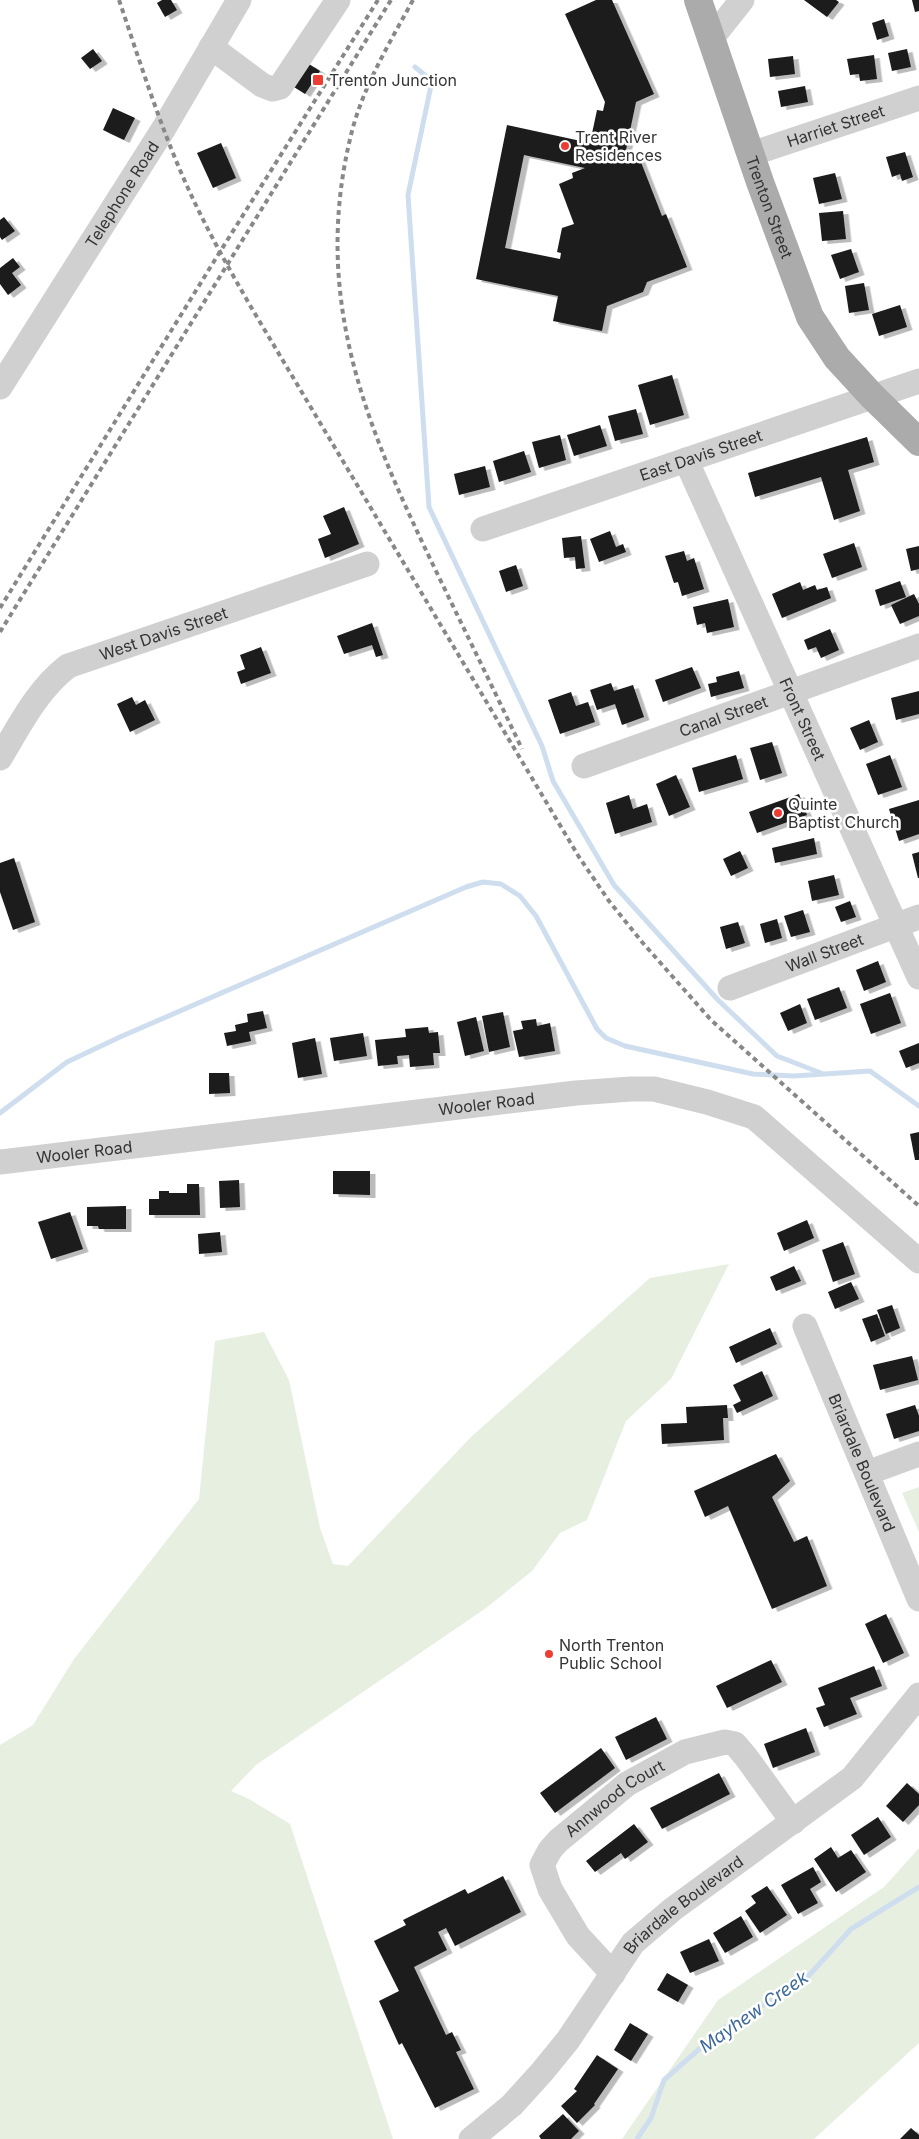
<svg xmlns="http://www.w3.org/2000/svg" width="919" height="2139" viewBox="0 0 919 2139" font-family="Inter,sans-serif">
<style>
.green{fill:#e7efe1}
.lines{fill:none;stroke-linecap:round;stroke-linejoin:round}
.stream{stroke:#cedeef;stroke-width:5}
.building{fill:#1a1a1a;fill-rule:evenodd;filter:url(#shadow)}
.minor{stroke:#d0d0d0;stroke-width:25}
.major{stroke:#ababab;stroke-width:28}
.rail{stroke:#888;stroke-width:4;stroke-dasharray:5 4;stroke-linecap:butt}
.poi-dot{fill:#ec3d33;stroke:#fff;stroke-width:2}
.labels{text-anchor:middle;stroke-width:5;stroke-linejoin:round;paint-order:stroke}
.poi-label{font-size:16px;fill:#333;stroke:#fff;text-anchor:start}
.street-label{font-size:16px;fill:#333;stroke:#fff}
.water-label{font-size:18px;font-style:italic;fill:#3c699a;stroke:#fff}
</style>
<defs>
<filter id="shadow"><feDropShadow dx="5.5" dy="3" stdDeviation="0" flood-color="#0004"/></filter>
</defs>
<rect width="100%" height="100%" fill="#fff"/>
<g class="green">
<path d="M729,1264L671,1379L626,1421L587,1520L560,1533L532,1571L486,1608L256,1765L231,1791L249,1799L290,1824L393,2139H0V1745L33,1725L74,1659L199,1499L215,1341L264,1332L289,1380L320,1528L333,1564L348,1566L472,1436L650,1278Z"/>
<path d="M919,1487V1532L902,1493Z"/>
<path d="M919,1848V2043L814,2139H622L718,2000L884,1887Z"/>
</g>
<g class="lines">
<g class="stream">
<path d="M415,67L432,81L408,195L429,507L542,746L553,781L614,885L718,1000L777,1056L821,1073"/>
<path d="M0,1113L67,1062L120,1037L466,887L483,882L501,884L520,896L536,916L597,1029L606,1038L625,1046L753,1074L794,1076L870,1071L919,1106"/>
<path d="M637,2139L651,2118L664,2080L722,2029L803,1982L851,1929L919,1887"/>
</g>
</g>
<g class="building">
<path d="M162,0H171L177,10L165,17L157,3Z"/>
<path d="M596,0H612L654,94L636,102L626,150L628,155L637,152L662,216L666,214L687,267L647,282L643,292L607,306L602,331L553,321L558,296L476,279L507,125L590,143L597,110L603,111L605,102L565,14ZM524,155L585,168L572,173L573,178L559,184L574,224L562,228L557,252L561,253L560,259L505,248Z"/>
<path d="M804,0H836L839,2L827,17Z"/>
<path d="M912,0H919V11L915,12Z"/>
<path d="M884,19L889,36L877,40L872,23Z"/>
<path d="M93,49L102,61L90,69L81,58Z"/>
<path d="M907,49L911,67L892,71L888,53Z"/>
<path d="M874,55L877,79L860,81L859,74L850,75L847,59Z"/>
<path d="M793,56L795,74L770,77L768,59Z"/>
<path d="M309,64L320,71L305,94L294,87Z"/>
<path d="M805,86L808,102L781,107L778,91Z"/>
<path d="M113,108L135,118L124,140L103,130Z"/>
<path d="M221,143L236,178L213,188L197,153Z"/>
<path d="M905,152L913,177L902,181L900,174L892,177L886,157Z"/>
<path d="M835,173L842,199L819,204L813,178Z"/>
<path d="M843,211L846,239L822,241L819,213Z"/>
<path d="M4,217L15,231L2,240L0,237V220Z"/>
<path d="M851,249L859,272L840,279L831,255Z"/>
<path d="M13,258L20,267L12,273L21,285L8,295L0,284V268Z"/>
<path d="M864,283L869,310L849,313L845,286Z"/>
<path d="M900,305L907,327L879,336L872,314Z"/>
<path d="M672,375L684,415L650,425L638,385Z"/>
<path d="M636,409L643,434L615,441L608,416Z"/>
<path d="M600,425L607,446L574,456L567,435Z"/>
<path d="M560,435L566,460L539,468L532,442Z"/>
<path d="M867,437L874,462L848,470L860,511L834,520L821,477L755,497L748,473Z"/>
<path d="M524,451L531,472L499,482L493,461Z"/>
<path d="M485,466L490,487L459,495L454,474Z"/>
<path d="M344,507L359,544L325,558L318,539L331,534L323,516Z"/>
<path d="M610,531L616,547L623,544L626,552L599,562L590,539Z"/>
<path d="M581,536L585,568L576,569L575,557L564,558L562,538Z"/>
<path d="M854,543L862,567L832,578L823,554Z"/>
<path d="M919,546V569L911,571L906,549Z"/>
<path d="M684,551L687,561L694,558L704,589L682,596L678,582L674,583L665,556Z"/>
<path d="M516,565L523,586L506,592L499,571Z"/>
<path d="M900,581L906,597L880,606L875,590Z"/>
<path d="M800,582L803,590L815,585L817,590L827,587L831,598L782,618L772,594Z"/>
<path d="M914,594L919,604V616L900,624L891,605Z"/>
<path d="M728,599L734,627L707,633L705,623L697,625L693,607Z"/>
<path d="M372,623L383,655L376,657L372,645L344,654L337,636Z"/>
<path d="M830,629L839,650L821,658L816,647L808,650L804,640Z"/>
<path d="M261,647L271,673L241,684L237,672L245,669L240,655Z"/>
<path d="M692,667L701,688L663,702L655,680Z"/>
<path d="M739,671L744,688L711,697L708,684L717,682L716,677Z"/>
<path d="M611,683L614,691L633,685L644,717L622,725L615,704L597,710L590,690Z"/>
<path d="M919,691V714L896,720L891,698Z"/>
<path d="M571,692L576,706L588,702L595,722L560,734L548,700Z"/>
<path d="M132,697L136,705L145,700L155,720L130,732L117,704Z"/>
<path d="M869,720L878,742L860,750L850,728Z"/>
<path d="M772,742L782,773L760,780L750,748Z"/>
<path d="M736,755L743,779L699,792L692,768Z"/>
<path d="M890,755L902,787L878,795L866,764Z"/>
<path d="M676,775L690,807L669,816L656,784Z"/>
<path d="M799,794L807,815L757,833L749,812Z"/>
<path d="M629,795L633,809L647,804L652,822L615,834L606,803Z"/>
<path d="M919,800V834L899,841L889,809Z"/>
<path d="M814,838L817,854L775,863L772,848Z"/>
<path d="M740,851L748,868L731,876L723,859Z"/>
<path d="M919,852V878H918L912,854Z"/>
<path d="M14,858L35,922L13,930L0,892V863Z"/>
<path d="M834,875L839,895L812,901L808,881Z"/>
<path d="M850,901L856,917L841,922L835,907Z"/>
<path d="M803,910L810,932L791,937L784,916Z"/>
<path d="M777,919L782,938L765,943L760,924Z"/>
<path d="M738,922L745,943L726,949L720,927Z"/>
<path d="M878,961L886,982L864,991L856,970Z"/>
<path d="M839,987L847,1008L815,1020L807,999Z"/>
<path d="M890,993L901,1023L871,1034L860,1004Z"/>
<path d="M800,1004L807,1023L788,1031L780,1013Z"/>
<path d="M263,1011L267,1028L249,1032L251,1041L227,1046L224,1033L236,1031L235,1025L248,1022L247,1014Z"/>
<path d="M503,1012L510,1047L489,1052L482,1016Z"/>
<path d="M476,1017L484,1051L465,1056L457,1022Z"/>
<path d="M536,1019L537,1026L550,1023L555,1051L519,1057L513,1031L523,1029L521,1021Z"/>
<path d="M428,1027L429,1033L438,1032L440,1053H433L434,1065L410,1067L409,1055L397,1056L398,1064L378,1066L375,1040L406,1037L405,1029Z"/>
<path d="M363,1033L367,1056L334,1061L330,1038Z"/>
<path d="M315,1038L322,1074L298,1078L292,1043Z"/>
<path d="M919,1043V1063L906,1068L899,1051Z"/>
<path d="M209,1073H229L230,1093L209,1094Z"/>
<path d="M919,1132V1160H915L910,1134Z"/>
<path d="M333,1171H370V1195L333,1194Z"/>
<path d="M239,1180L240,1207L220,1208L219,1181Z"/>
<path d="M187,1184H199L200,1215H149V1199H159V1191H169V1193H187Z"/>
<path d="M126,1206V1229H99L98,1226H87V1207Z"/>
<path d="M70,1212L83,1249L51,1259L38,1222Z"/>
<path d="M807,1220L814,1238L784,1251L777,1233Z"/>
<path d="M220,1232L222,1252L199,1254L198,1234Z"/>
<path d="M843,1242L855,1274L833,1282L822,1250Z"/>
<path d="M794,1266L801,1281L776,1291L770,1277Z"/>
<path d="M851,1282L859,1299L835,1309L828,1292Z"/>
<path d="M892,1305L900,1328L886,1334L877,1310Z"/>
<path d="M877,1314L885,1336L871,1342L862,1319Z"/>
<path d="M770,1328L777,1344L736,1363L729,1347Z"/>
<path d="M912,1356L918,1380L880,1390L873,1365Z"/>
<path d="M762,1371L773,1396L737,1413L733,1405L741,1401L733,1385Z"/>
<path d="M727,1405L728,1418H723L724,1440L662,1444L661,1424L687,1423L686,1407Z"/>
<path d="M915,1405L919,1416V1431L894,1439L886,1414Z"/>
<path d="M776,1454L790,1481L772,1497L794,1542L807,1536L827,1586L772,1609L728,1506L705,1517L694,1491Z"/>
<path d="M886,1614L904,1653L883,1663L865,1624Z"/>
<path d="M771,1660L782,1682L727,1708L716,1686Z"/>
<path d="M874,1666L882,1686L850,1698L857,1714L824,1727L816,1708L825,1705L818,1688Z"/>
<path d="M656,1717L667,1739L626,1760L615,1737Z"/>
<path d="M806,1728L815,1752L773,1768L764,1744Z"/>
<path d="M601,1748L615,1768L555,1813L540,1793Z"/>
<path d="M719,1773L730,1794L662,1829L650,1808Z"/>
<path d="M907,1783L919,1794V1805L903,1822L886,1806Z"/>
<path d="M878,1817L891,1837L864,1855L851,1835Z"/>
<path d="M634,1824L648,1842L625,1859L621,1853L595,1872L586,1861Z"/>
<path d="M831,1847L838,1858L851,1850L866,1872L836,1892L814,1859Z"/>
<path d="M813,1867L821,1882L810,1889L818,1903L798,1914L781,1885Z"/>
<path d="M503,1876L521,1912L455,1946L446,1928L438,1932L447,1950L414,1967L446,2035L452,2032L461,2050L456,2052L474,2089L435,2108L402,2043L399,2045L379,2001L399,1991L374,1941L406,1925L403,1920L465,1889L468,1894Z"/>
<path d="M767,1886L787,1915L760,1933L745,1911L756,1903L751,1896Z"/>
<path d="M741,1916L753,1937L725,1953L713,1933Z"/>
<path d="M709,1939L719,1961L690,1973L680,1952Z"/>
<path d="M667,1973L688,1985L678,2002L657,1990Z"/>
<path d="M630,2023L648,2034L631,2061L614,2050Z"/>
<path d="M597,2055L618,2069L594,2104L595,2105L577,2123L561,2106L577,2091L574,2089Z"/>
<path d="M563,2114L579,2131L571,2139H541L539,2136Z"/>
<path d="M911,2128L919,2135V2139H900Z"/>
</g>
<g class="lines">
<g class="minor">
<path d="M711,39L742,0"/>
<path d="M211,47L262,85L272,89L280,87L338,0"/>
<path id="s1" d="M751,154L919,98"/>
<path id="s2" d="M0,387L164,128L239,0"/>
<path id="s3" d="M686,460L919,977"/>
<path id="s4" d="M483,529L919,381"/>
<path id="s5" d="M0,758C20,725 37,690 68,666L367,564"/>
<path id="s6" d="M584,766L919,646"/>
<path id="s7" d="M730,988L919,917"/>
<path id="s8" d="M0,1162L576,1093L631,1089H654L707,1102L754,1117L919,1261"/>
<path id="s9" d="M805,1326L919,1599"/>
<path d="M867,1473L919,1454"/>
<path id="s10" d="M613,1974L578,1936L550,1889L542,1865L550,1850L558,1841L627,1784L685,1752L725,1742L735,1744L746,1757L793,1822"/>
<path id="s11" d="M471,2139L512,2105L542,2072L568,2040L633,1943L673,1909L852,1778L919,1695"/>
</g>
<path class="major" id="s12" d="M698,0L760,182L810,317L837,358L872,396L919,442"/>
<g class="rail">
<path d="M119,0C140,62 160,126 187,186C206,228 228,267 251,307L579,857L609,901L642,942L711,1020L919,1206"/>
<path d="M413,0C390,42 364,85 352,131C310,296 366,426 436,571C465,631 494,690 522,749"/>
<path d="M0,608L213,263L378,0"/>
<path d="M0,632L391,0"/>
</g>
</g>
<g class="poi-dot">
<rect x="312" y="74" width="12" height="12" rx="2.5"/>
<circle cx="565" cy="146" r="5"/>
<circle cx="778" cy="813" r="5"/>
<circle cx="549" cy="1654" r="5"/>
</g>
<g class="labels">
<g class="poi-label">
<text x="329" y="86">Trenton Junction</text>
<text x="575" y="143">Trent River<tspan x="575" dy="18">Residences</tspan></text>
<text x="788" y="810">Quinte<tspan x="788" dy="18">Baptist Church</tspan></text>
<text x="559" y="1651">North Trenton<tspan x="559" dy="18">Public School</tspan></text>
</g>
<g class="street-label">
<text dy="6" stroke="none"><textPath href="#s1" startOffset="89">Harriet Street</textPath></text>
<text dy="6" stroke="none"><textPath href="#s2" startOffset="228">Telephone Road</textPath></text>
<text dy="6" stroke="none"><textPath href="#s12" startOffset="219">Trenton Street</textPath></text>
<text dy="6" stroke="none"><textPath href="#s4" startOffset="230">East Davis Street</textPath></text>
<text dy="6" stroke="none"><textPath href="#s5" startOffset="216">West Davis Street</textPath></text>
<text dy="6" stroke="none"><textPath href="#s6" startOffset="148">Canal Street</textPath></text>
<text dy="6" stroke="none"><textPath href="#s3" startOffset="284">Front Street</textPath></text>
<text dy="6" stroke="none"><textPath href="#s7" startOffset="101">Wall Street</textPath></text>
<text dy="6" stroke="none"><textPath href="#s8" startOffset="490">Wooler Road</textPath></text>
<text dy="6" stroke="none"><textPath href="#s8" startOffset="85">Wooler Road</textPath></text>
<text dy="6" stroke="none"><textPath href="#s9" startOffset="148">Briardale Boulevard</textPath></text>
<text dy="6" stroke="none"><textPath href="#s10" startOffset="232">Annwood Court</textPath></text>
<text dy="6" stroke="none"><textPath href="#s11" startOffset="319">Briardale Boulevard</textPath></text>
</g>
<g class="water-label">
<text transform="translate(754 2012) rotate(-35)" y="6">Mayhew Creek</text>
</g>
</g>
</svg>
